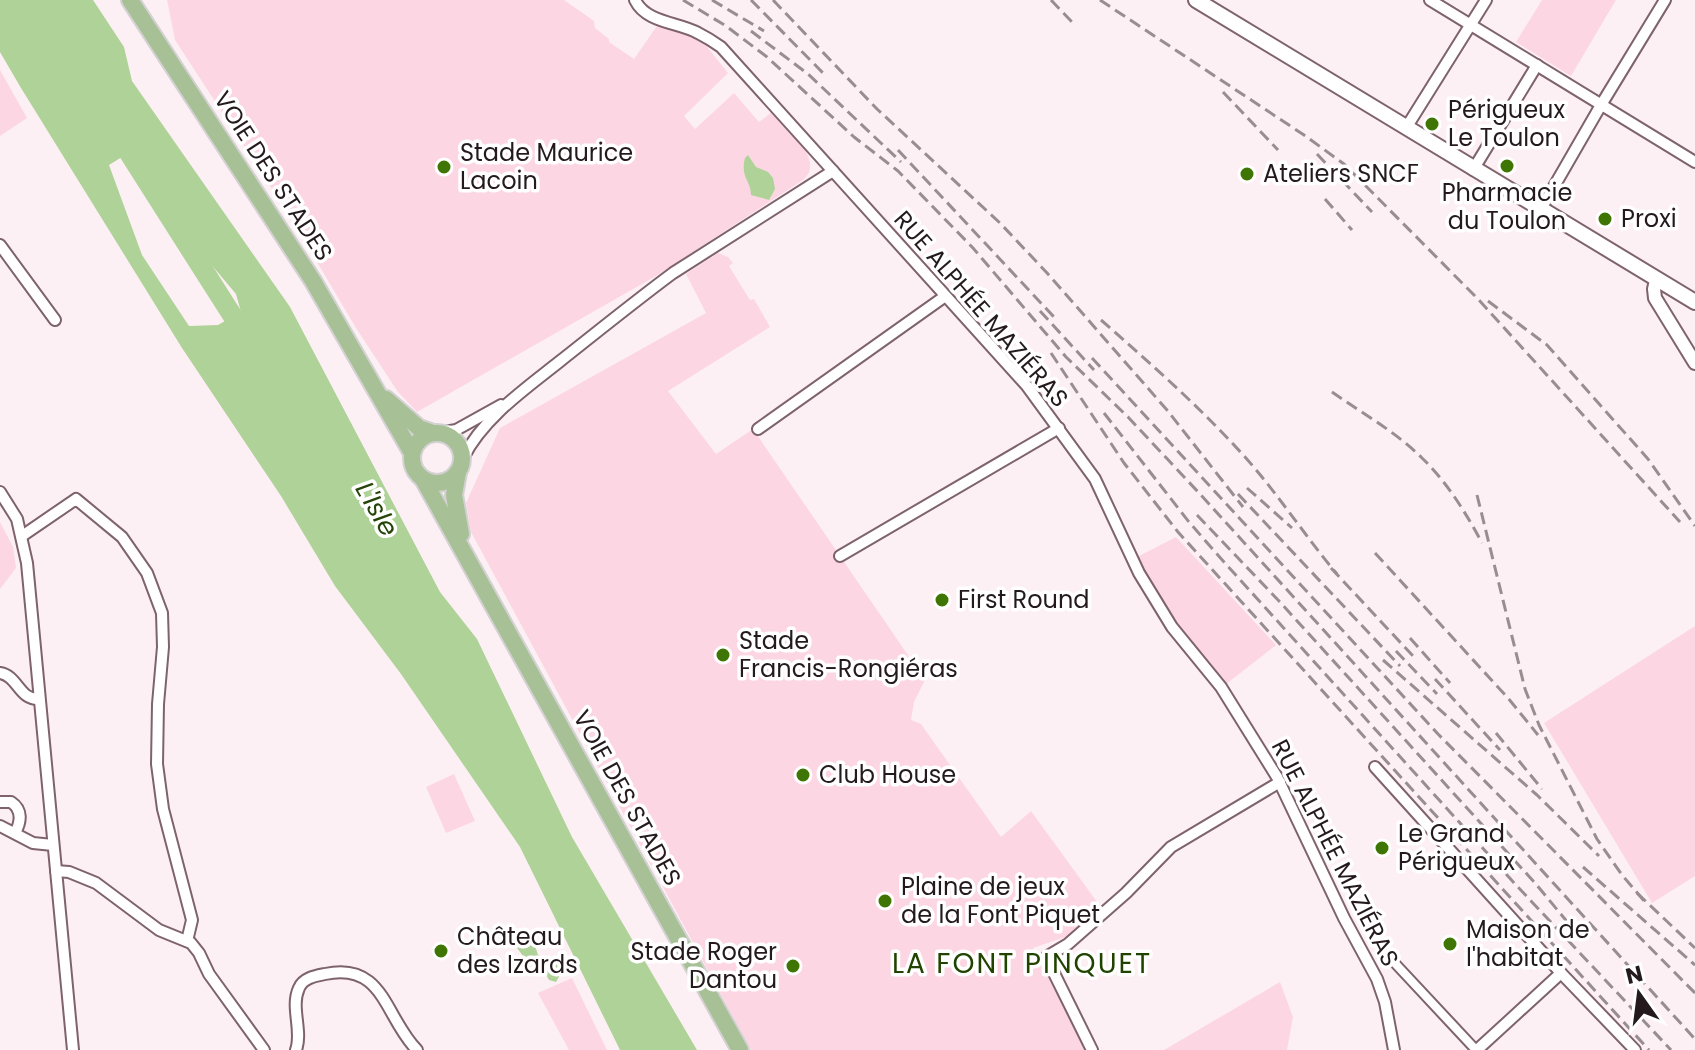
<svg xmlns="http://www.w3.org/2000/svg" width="1695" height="1050" viewBox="0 0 1695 1050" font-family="Poppins,sans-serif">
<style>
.green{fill:#fcd7e3}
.water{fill:#aed298;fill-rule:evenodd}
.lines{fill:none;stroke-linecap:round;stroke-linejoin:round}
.river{stroke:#aed298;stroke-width:20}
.pedestrian-casing{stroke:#7e636c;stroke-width:12}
.minor-casing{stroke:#7e636c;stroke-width:14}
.tertiary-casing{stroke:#7e636c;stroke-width:16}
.secondary-casing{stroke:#7e636c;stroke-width:18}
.primary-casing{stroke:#d3d1d2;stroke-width:20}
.pedestrian{stroke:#fff;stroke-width:8}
.minor{stroke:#fff;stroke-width:10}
.tertiary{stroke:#fff;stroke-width:12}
.secondary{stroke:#fff;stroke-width:14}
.primary{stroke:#a7c096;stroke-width:16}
.rail{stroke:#988d90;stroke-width:3;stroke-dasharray:12 6;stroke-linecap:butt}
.poi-dot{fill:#3f7502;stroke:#fff;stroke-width:3}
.labels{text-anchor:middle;stroke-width:7;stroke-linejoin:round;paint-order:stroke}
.poi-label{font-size:24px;fill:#241a1d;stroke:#fff;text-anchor:start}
.street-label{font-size:24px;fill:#241a1d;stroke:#fff}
.water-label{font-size:26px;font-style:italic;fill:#244507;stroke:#fff}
.quarter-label{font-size:28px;letter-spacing:2px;fill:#214300;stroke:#fff}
</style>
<rect width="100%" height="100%" fill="#fdf0f4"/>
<g class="green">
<path d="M167,0H564L594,21L595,28L609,39V42L634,59L659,23L700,38L728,73L684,116L695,129L734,93L759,122L772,112C785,128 827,160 803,180L656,276L417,412L398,392L356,328L291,218L175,40Z"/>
<path d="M1542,0H1616L1571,76L1516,42Z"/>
<path d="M0,70L27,118L0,136Z"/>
<path d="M718,253L728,257L733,263L729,266L750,300L754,299L770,327L668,391L716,454L753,429L925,680L914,702L911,720L921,724L1001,837L1031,811L1100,906L1071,935L1033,948L1089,1050H751L471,532L466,503L500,428L706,313L686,274Z"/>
<path d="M0,522L13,547L16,568L0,589Z"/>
<path d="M1176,537L1276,645L1225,685L1176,625L1137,557Z"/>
<path d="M1695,626V876L1652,903L1544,723Z"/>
<path d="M454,774L475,821L446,833L426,787Z"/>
<path d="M572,978L606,1048L607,1050H569L538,993Z"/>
<path d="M1280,982L1293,1017L1287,1050H1164Z"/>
</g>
<g class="water">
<path d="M0,0H93L124,47L132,81L290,307L440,592L477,639L572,837L697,1050H620L520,847L401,674L335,586L281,496L182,348L21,88L0,52ZM135,149L199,250L236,294L241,312L218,325L189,326L142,255L109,165Z"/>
<path d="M748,155L756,167L768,172L773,178L775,189L769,200L751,195C751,180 740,178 745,158Z"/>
<path d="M525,933H531L538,955L557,964L560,975L556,982L549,980L541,965L527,961L517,948L519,940Z"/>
</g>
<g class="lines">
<path class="river" d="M115,131L246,337"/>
<defs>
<path id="pedestrian" d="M1391,959L1476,1050"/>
<g id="minor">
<path d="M635,0C646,23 678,22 698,33C706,37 714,42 721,47L1027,386L1095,479L1139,573L1172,627L1221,687L1277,777L1344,918L1377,979L1385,1002L1394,1050"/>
<path d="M1430,0L1695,162"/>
<path d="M1406,128L1486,0"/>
<path d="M1473,170L1537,65"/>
<path d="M1541,209L1601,105L1665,0"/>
<path d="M0,245L55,320"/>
<path d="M758,429L944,297"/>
<path d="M440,433L456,430L501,405"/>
<path d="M463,458C483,418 525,389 559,362C597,332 634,302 673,273L833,171"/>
<path d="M0,492L17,519L27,563L73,1050"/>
<path d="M22,536L76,499L122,537L147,573L162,613L163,647L158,704L157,764L163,809L192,920L187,941"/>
<path d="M840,556L1059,428"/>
<path d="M0,673C18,676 19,700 39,699"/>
<path d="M1375,767L1561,973L1635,1050"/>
<path d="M0,802H11C23,810 21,822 15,833"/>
<path d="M0,826L33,843L53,845"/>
<path d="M56,871L69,872L96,883L159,930L191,943L199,953L209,974L264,1050"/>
<path d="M296,1050C303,1031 290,1007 299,988C303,978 315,976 325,974C384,961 385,1018 417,1050"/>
<path d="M1092,1050L1046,957L1068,944L1126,893L1171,847L1280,782"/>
<path d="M1477,1050L1561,973"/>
</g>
<path id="tertiary" d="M1656,280L1654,289L1655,298L1695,363"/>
<path id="secondary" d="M1196,0L1695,302"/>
<g id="primary">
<path d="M130,0L313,281L412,453"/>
<path d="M386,399L419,428L433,433"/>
<circle cx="437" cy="458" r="25"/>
<path d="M458,472L454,495L461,534"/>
<path d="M423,479L740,1050"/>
</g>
</defs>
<use href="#pedestrian" class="pedestrian-casing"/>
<use href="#minor" class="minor-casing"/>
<use href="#tertiary" class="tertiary-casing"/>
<use href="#secondary" class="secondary-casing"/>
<use href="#primary" class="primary-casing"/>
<use href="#pedestrian" class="pedestrian"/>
<use href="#minor" class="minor"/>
<use href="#tertiary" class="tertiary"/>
<use href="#secondary" class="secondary"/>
<use href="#primary" class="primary"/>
<g class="rail">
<path d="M683,0L726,26L767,57L854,137L898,171L973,248L1066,357L1128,417L1200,494L1695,1039"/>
<path d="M712,0L764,31"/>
<path d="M751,0L824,74"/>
<path d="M773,0L877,109L1000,223L1048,274L1167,410L1243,507"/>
<path d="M1051,0L1072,22"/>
<path d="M1100,0L1304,135L1344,164L1478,299L1680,522"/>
<path d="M751,31L808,74L901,162"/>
<path d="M1223,92L1278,150"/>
<path d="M898,150L1054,317"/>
<path d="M1317,154L1372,212"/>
<path d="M1325,199L1352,230"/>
<path d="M1488,301L1547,345L1648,459L1695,526"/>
<path d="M1040,311L1094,370"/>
<path d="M1101,320C1151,364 1200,407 1245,457C1278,494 1305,536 1337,574"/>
<path d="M1051,353L1124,463L1178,532L1649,1050"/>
<path d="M1092,358L1438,734L1695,993"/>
<path d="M1332,392C1362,413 1396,432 1422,458C1447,482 1466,513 1482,543"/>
<path d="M1104,413L1189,522L1224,562L1516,885L1671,1050"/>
<path d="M1247,488L1292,528"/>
<path d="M1238,494L1400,666"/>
<path d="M1477,495L1525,689L1539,725L1597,839L1622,875L1645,902"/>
<path d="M1197,515L1279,601L1535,883L1579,936"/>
<path d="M1375,553L1508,698L1538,735"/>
<path d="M1331,568L1413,656"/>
<path d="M1410,638L1450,683"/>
<path d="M1396,651L1437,694"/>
<path d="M1383,660L1537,795L1599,856"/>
<path d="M1435,679L1500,750"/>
<path d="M1496,733L1542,789"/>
<path d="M1583,867L1695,965"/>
<path d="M1637,893L1695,948"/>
</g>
</g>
<g class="poi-dot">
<circle cx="1432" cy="124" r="8"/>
<circle cx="1507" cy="166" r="8"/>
<circle cx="444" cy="167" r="8"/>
<circle cx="1247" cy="174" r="8"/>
<circle cx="1605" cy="219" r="8"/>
<circle cx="942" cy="600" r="8"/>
<circle cx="723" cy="655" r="8"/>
<circle cx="803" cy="775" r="8"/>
<circle cx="1382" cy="848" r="8"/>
<circle cx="885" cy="901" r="8"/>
<circle cx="1450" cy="944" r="8"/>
<circle cx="441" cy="951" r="8"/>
<circle cx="793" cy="966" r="8"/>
</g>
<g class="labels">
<g class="poi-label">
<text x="1448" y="118">Périgueux<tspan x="1448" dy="28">Le Toulon</tspan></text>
<text x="460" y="161">Stade Maurice<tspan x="460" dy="28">Lacoin</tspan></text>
<text x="1263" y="182">Ateliers SNCF</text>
<text x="1507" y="201" text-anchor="middle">Pharmacie<tspan x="1507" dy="28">du Toulon</tspan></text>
<text x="1621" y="227">Proxi</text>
<text x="958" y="608">First Round</text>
<text x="739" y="649">Stade<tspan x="739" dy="28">Francis-Rongiéras</tspan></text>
<text x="819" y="783">Club House</text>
<text x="1398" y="842">Le Grand<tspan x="1398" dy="28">Périgueux</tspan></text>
<text x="901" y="895">Plaine de jeux<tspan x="901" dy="28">de la Font Piquet</tspan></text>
<text x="1466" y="938">Maison de<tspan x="1466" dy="28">l'habitat</tspan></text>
<text x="457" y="945">Château<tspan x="457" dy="28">des Izards</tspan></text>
<text x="777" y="960" text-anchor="end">Stade Roger<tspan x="777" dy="28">Dantou</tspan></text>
</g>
<g class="street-label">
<text transform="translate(273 176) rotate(57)" y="8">VOIE DES STADES</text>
<text transform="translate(981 309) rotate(49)" y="8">RUE ALPHÉE MAZIÉRAS</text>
<text transform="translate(627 798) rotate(61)" y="8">VOIE DES STADES</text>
<text transform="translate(1335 853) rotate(63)" y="8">RUE ALPHÉE MAZIÉRAS</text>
</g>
<g class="water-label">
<text transform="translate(377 509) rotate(60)" y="9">L'Isle</text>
</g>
<g class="quarter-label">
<text x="1022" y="973">LA FONT PINQUET</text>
</g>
</g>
<g transform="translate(1639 994) rotate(346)" stroke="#ffffff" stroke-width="6" paint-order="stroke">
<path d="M0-6L14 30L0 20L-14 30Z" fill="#241a1d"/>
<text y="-12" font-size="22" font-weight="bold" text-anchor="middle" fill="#241a1d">N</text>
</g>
</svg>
